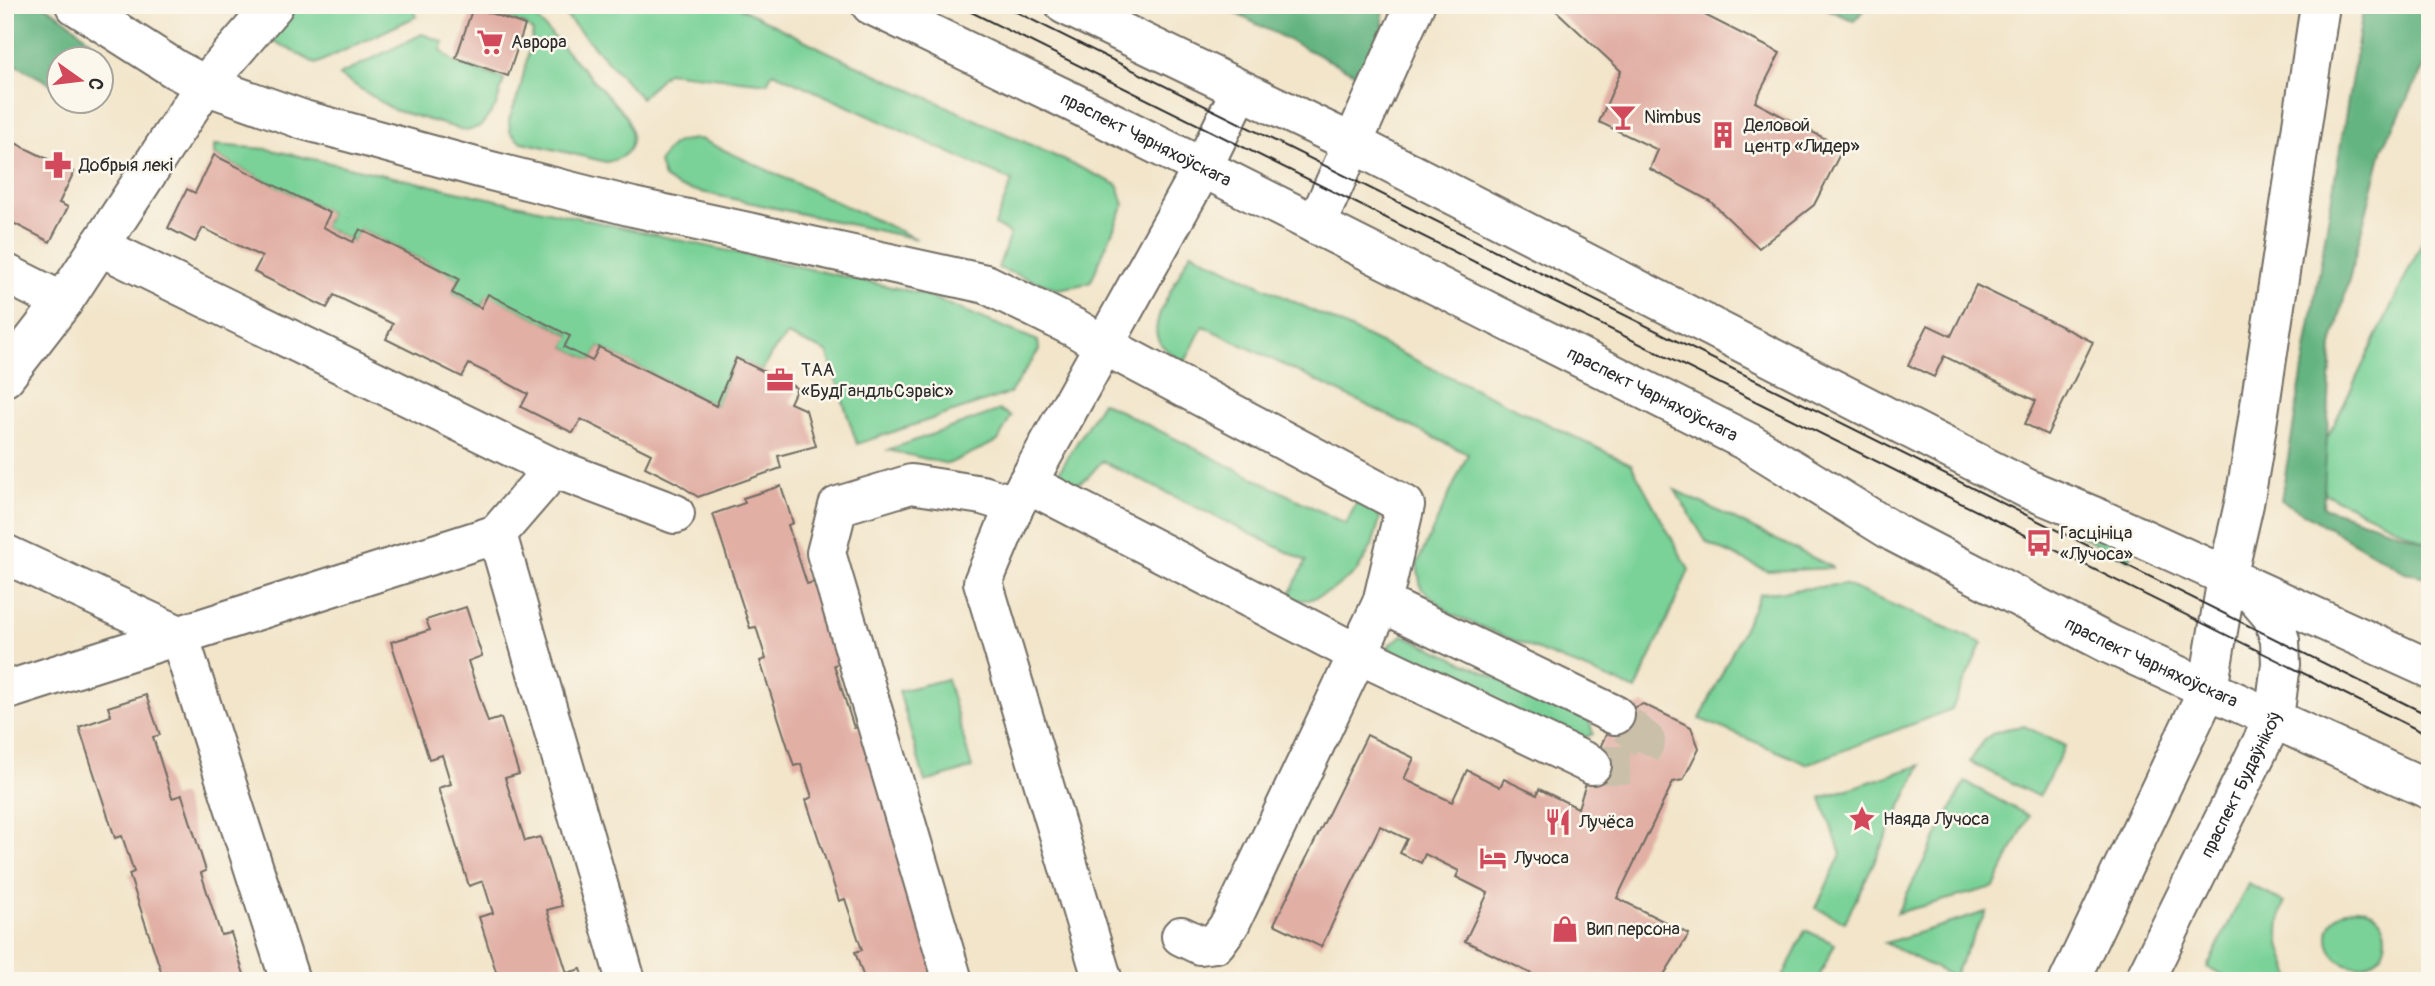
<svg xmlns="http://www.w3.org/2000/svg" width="2435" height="986" viewBox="0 0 2435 986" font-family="Pangolin,sans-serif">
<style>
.green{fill:#7ad298;stroke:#527e62;stroke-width:2}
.forest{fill:#63b480;stroke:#477056;stroke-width:2}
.building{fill:#e1afa4}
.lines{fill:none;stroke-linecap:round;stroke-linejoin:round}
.minor-tunnel{stroke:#cac0aa;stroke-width:38;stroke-dasharray:38 19;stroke-linecap:butt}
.minor-casing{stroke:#716c63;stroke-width:42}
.major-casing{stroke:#716c63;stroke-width:42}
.minor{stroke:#fff;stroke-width:38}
.major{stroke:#fff;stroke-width:38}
.tram{stroke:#2b2b2b;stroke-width:2}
.labels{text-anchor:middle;stroke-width:5;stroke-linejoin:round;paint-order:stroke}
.poi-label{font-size:18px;fill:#2b2b2b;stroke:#fbf7ec;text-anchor:start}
.street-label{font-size:18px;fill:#2b2b2b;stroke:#fbf7ec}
</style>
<rect width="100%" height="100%" fill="#fbf7ec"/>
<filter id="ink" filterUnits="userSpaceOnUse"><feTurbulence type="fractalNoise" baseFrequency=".0143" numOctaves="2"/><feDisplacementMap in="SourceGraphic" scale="14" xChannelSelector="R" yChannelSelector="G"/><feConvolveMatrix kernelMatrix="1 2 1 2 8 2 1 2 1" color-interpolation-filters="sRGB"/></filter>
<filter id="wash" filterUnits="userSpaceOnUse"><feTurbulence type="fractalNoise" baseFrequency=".00686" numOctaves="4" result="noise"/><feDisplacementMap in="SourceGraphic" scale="28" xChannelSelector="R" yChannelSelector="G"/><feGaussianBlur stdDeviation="1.57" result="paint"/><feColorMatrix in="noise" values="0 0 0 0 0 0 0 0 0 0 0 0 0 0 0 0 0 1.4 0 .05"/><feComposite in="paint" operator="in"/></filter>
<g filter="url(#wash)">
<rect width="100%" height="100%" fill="#f2e5ca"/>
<g class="green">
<path d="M304,5H410L417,16L316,64L272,40C271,17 281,9 304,5Z"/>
<path d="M498,5H519L528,9L626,116C636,139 635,157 606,162L519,141L510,132L509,120L520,90L533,32L525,25L494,14Z"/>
<path d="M556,5H734L824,50L1118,185L1124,205L1090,283L1058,289L998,268L1010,234L995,225L1012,181L773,72L767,83L667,72L641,98Z"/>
<path d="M422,34L444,42L441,50L453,62L504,79L496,106L481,126L467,131L394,110L339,75Z"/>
<path d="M700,139L917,239L678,187L664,178L659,163C670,141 678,140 700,139Z"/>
<path d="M214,145L267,149L923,294L1038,341L1039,350L1010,393L857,444L827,352L787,335L771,354L762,371L736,358L716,406L599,347L592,361L564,347L570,335L488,295L481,308L452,293L459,279L360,229L353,242L323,227L330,213L214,155Z"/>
<path d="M2430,226V544L2305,484Z"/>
<path d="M1191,252L1631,464L1689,570L1636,690L1452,615L1421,588L1417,564L1468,454L1203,326L1185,362C1149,344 1151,329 1168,296C1176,281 1183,267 1191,252Z"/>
<path d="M1102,402L1346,524L1362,492L1375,505L1380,519L1372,546L1357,571L1331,591L1309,600H1287L1306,561L1102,461L1088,477L1077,484L1059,472Z"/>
<path d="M1000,410L1011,416L998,441L948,464L888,450Z"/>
<path d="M1675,490L1834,568L1767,571L1707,543Z"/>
<path d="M2060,519L2134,548L2129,560L2066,528Z"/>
<path d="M1844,584L1982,643L1952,709L1808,764L1700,719L1760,594Z"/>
<path d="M1403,635L1589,720L1593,734L1577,741L1392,661L1389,645Z"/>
<path d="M947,679L972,768L925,782L899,691Z"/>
<path d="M2024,726L2065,746L2039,797L1970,762C1986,733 1992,730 2024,726Z"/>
<path d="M1921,765L1845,922L1816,908L1841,854L1821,798Z"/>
<path d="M1965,782L2029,816L1994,887L1897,913Z"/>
<path d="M2248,884L2284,902C2274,939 2280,947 2293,981H2236L2207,967Z"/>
<circle cx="2357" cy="937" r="29"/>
<path d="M1986,912L1953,977L1885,943Z"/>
<path d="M1805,930L1835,944L1817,981H1781Z"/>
</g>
<g class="forest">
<path d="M5,5H44L69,22L91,42L92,59L60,60L59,85L51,84L5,59Z"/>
<path d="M1219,5H1382L1384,36L1356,74Z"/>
<path d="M1819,5H1869L1854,21Z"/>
<path d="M2364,5H2430V63H2426L2383,147L2332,346L2323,507L2430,543V578L2405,572L2281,500Z"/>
</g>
<g id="blocks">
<g class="building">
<path d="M1550,5H1685L1780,53L1755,102L1843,148L1814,205L1759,248L1710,201L1650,169L1658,150L1599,122L1621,71Z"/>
<path d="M473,7L525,25L508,76L456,58Z"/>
<path d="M5,138L74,172L59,203L68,207L50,242L5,219Z"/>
<path d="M214,155L330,213L323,227L353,242L360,229L459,279L452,293L481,308L488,294L570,336L564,347L592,361L599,347L716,406L736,358L797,388L790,403L806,410L816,446L778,456L781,468L698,497L677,483L645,467L651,454L581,419L573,433L521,407L528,394L498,378L469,364L462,377L386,339L393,324L334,295L327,308L254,272L262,257L203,228L195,242L168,228L187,189L195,193Z"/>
<path d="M1976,285L2093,342L2047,435L2025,424L2036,401L1944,356L1934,377L1908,365L1928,325L1951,336Z"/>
<path d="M781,486L793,523L788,525L807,584L814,582L841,663L834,665L854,728L862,726L937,981H865L855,952L862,950L845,899L839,901L806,800L812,797L801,764L794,766L760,661L766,659L756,627L750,628L713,514L745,503L743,498Z"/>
<path d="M466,607L482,656L468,661L488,722L501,718L519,774L505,778L525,841L540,837L562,906L547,910L560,951L567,973L581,969L585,981H499L479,917L493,913L483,881L469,886L438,788L451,784L442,755L429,759L391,642L430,630L426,620Z"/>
<path d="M146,695L160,735L153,737L172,798L182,795L206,871L201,873L221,935L231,933L246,981H171L168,972L162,974L129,874L134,872L122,836L115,838L79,727L111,716L108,707Z"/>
<path d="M1643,704L1691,727L1699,748L1683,780L1673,782L1617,898L1689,934L1660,981H1532L1534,975L1465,941L1488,893L1456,877L1459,871L1425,854L1421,863L1400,853L1407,839L1380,826L1321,947L1274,924L1367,735L1414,758L1404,779L1452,802L1467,770L1500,787L1504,779L1537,795L1539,789L1578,808L1592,765L1615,715Z"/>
</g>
</g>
</g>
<g filter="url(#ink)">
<use href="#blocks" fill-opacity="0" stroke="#716c63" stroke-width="2"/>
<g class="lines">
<path class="minor-tunnel" d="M1592,765H1635L1646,741L1615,715"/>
<defs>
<g id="minor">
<path d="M75,5L175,69L205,85L304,120L483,169L633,207L986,284L1075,328L1104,345L1405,505L1382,603L1230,924L1216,943L1200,945L1181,936"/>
<path d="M1316,225L1415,5"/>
<path d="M5,273L63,302"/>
<path d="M5,377L63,302L205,85L274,5"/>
<path d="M554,468L675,514"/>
<path d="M1027,483L1358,654L1592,765"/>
<path d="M497,534L626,981"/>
<path d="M5,554L179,635L290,981"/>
<path d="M2227,578L2244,504L2253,452L2320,5"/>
<path d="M1382,603L1615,715"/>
<path d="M5,691L497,534L554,468L99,246"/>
<path d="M953,981L826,553L838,506L911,484L982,495L1015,505"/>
<path d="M1103,981L983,582L1015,505L1202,169L1240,91"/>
</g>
<g id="major">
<path id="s1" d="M871,5L1072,102L1750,443L1895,533L2109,644L2430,790"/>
<path d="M1065,5L1354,144L2028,489L2098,518L2430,669"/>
<path d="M2069,981L2208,689L2227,578"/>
<path id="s2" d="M2144,981L2274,718L2281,664L2280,640L2272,616L2247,587"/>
</g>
</defs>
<use href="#minor" class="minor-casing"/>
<use href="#major" class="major-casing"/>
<use href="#minor" class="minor"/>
<use href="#major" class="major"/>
<g class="tram">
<path d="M957,5L2430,736"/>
<path d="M1002,5L2430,716"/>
</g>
</g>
</g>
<defs>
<symbol id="supermarket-bare" viewBox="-9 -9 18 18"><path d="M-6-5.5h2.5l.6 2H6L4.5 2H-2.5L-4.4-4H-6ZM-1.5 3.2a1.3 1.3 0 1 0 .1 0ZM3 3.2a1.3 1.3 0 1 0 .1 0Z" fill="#d1495b" stroke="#fbf7ec" stroke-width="2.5" paint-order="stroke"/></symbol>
<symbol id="bar-bare" viewBox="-9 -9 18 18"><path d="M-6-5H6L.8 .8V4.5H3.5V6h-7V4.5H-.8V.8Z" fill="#d1495b" stroke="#fbf7ec" stroke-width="2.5" paint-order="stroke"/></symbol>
<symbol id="building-bare" viewBox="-9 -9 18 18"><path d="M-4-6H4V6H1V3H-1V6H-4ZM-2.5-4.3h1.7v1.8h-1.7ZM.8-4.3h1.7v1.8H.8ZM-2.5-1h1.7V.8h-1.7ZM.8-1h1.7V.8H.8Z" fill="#d1495b" stroke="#fbf7ec" stroke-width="2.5" paint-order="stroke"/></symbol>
<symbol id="pharmacy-bare" viewBox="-9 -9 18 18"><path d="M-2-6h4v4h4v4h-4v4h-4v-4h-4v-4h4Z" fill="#d1495b" stroke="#fbf7ec" stroke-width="2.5" paint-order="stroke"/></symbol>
<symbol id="office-bare" viewBox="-9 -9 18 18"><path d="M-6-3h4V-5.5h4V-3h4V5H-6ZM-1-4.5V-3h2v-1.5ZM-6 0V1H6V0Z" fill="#d1495b" stroke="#fbf7ec" stroke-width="2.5" paint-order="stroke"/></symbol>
<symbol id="bus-bare" viewBox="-9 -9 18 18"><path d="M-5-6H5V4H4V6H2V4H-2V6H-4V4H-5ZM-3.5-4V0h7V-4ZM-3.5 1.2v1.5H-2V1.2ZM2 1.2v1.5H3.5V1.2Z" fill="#d1495b" stroke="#fbf7ec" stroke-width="2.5" paint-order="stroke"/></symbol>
<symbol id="sight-bare" viewBox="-9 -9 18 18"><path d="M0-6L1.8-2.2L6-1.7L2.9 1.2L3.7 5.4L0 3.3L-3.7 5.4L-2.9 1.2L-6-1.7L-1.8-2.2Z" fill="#d1495b" stroke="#fbf7ec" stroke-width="2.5" paint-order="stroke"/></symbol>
<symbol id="restaurant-bare" viewBox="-9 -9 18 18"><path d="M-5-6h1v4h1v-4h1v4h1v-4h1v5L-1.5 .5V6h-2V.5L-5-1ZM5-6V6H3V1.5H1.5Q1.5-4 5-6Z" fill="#d1495b" stroke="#fbf7ec" stroke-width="2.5" paint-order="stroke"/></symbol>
<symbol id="hotel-bare" viewBox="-9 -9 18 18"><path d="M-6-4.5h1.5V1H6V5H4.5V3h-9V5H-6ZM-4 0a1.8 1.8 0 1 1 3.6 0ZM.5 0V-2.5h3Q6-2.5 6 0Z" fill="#d1495b" stroke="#fbf7ec" stroke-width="2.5" paint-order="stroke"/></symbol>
<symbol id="shop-bare" viewBox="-9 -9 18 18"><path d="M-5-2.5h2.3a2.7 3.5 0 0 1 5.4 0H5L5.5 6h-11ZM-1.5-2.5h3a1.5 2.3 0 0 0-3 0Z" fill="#d1495b" stroke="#fbf7ec" stroke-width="2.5" paint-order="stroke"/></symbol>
</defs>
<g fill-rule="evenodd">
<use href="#supermarket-bare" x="471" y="23" width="38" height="38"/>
<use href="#bar-bare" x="1604" y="98" width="38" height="38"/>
<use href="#building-bare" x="1704" y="116" width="38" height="38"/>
<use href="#pharmacy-bare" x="39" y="146" width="38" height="38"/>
<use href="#office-bare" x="761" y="361" width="38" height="38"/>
<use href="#bus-bare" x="2020" y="524" width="38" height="38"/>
<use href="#sight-bare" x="1843" y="800" width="38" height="38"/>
<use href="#restaurant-bare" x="1539" y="803" width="38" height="38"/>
<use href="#hotel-bare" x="1474" y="839" width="38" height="38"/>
<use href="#shop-bare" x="1546" y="910" width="38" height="38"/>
</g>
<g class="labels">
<g class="poi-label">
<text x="511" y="48">Аврора</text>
<text x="1644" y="123">Nimbus</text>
<text x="1744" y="131">Деловой<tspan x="1744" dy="21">центр «Лидер»</tspan></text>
<text x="79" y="171">Добрыя лекі</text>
<text x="801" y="376">ТАА<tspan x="801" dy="21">«БудГандльСэрвіс»</tspan></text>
<text x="2060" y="539">Гасцініца<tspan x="2060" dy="21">«Лучоса»</tspan></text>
<text x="1883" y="825">Наяда Лучоса</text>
<text x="1579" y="828">Лучёса</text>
<text x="1514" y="864">Лучоса</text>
<text x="1586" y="935">Вип персона</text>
</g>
<g class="street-label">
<text dy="6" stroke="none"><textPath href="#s1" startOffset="306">праспект Чарняхоўскага</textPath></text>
<text dy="6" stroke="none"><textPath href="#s1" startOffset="873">праспект Чарняхоўскага</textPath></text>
<text dy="6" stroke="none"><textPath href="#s1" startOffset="1440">праспект Чарняхоўскага</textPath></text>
<text dy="6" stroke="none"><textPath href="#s2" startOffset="219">праспект Будаўнікоў</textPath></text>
</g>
</g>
<rect width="2435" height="986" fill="none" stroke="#fbf7ec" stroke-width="28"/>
<g transform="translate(80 80) rotate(104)"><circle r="33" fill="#fbf7ec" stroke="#a8a59f" stroke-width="2"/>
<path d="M0-5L12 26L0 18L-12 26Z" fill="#d1495b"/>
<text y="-10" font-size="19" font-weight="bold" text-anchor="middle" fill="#2b2b2b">С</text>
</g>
</svg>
